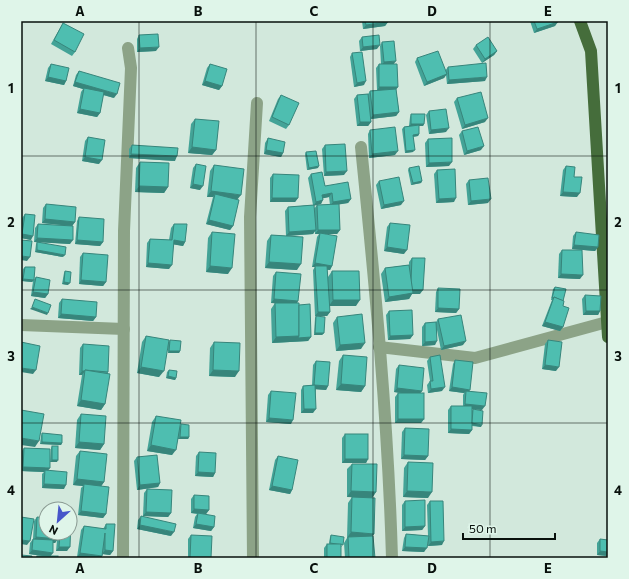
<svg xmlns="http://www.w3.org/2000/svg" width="629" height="579" viewBox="0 0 629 579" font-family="Commissioner,sans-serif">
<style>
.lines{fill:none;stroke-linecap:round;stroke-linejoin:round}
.minor{stroke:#8ca387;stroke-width:12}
.major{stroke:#456d3b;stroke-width:12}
.wall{fill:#43a397;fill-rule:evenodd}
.shaded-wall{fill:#37857b}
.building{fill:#4ebeb0;stroke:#37857b}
.grid{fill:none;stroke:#08100c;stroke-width:1;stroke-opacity:0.55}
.neatline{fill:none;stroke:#08100c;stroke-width:1.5}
.grid-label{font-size:13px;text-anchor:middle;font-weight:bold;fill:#08100c}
</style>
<rect width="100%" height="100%" fill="#d2e8dc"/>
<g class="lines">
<g class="minor">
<path d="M361,147C375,284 388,421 392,558"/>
<path d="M21,325L124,329"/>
<path d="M379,347L475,358L607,322"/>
<path d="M123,558L124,231L131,68L128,48"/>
<path d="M253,558L250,217L257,103"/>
</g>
<path class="major" d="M580,21L591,51L608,337"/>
</g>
<g class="wall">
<path d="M362,21H388V22L385,26L363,29Z"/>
<path d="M530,21H557L555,26L534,33Z"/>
<path d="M63,23L75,52L72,56L51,44Z"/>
<path d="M139,35L156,51L137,52V39Z"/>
<path d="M362,37L377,49L360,51L359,41Z"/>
<path d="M382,42L393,64L398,87L396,89L399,112L396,116L371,119V122L368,126H357L354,99L357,95L368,94L370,91L377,90L376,68L379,64H381L380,46Z"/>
<path d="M476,45L497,51L494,55L482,63L473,49Z"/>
<path d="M352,53L364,85L354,87L350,57Z"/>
<path d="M417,58L445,71L448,67L485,81L447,84L446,75L444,78L424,86L415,62Z"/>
<path d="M51,64L66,81L64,85L45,81L48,68Z"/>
<path d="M210,64L222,86L219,90L202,85L207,68Z"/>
<path d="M79,71L114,98L103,95L100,113L97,117L77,113L81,92L83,89L73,86L76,75Z"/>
<path d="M281,95L289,125L286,129L269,121L278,99Z"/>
<path d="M457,98L485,122L462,129L454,102Z"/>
<path d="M429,111L446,132L429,134L426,115Z"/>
<path d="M411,114L424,124L423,126H419V134L418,136L413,137V152L405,153L402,129L404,127L409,126L410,117Z"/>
<path d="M195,119L216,150L212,155L188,153L191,124Z"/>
<path d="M370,130L395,155L369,158L368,134Z"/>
<path d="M462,131L481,150L464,155L459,135Z"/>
<path d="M88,137L99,164L82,161L85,141Z"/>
<path d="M268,138L283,153L281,157L264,154L265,143Z"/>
<path d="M428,139L449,166L426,167L425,143Z"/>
<path d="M132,145L175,161L129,158V149Z"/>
<path d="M325,145L344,175L324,176L322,149Z"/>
<path d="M306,152L318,168L307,170L305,154Z"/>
<path d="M140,162L168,187L164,193L135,192L136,168Z"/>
<path d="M196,164L200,190L190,188L193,168Z"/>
<path d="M214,165L237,200L233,226L230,230L206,224L213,197H207L210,171Z"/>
<path d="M566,166L574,177L577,197L560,196L563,170Z"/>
<path d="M409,168L422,181L421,183L411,185L408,170Z"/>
<path d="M437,170L454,202L436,203L434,174Z"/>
<path d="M273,174L298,198L295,202H270V178Z"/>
<path d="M311,174L325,186L351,199L348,203L339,204L340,230L337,234H326L332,266L330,270H327L328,277L332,271L356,306H329L330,312L327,316H315L313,270L315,267H312L317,237L319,234H315V230L313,234L287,236L297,270L265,268L267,241L271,235L286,236L285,211L288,207L313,205L308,178ZM329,197L330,205H317L314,209L315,219L314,205L321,204L323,198Z"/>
<path d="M469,180L488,203L468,205L466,184Z"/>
<path d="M379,181L401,205L381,209L376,185Z"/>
<path d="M46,204L75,222L72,226L70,244L40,242L63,257L35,252L36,244L37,242H34L35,228L38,224L71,226L42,223L43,208Z"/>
<path d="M25,214L31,240L21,238V227L22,218Z"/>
<path d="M79,217L103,242L100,246L75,244L77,221Z"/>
<path d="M390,223L404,254L384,251L387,227Z"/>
<path d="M174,224L185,242L183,246L173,244L169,269L146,267L147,243L150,239L169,240L171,228Z"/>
<path d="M212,232L228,274L206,272L208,238Z"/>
<path d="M576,232L598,247L595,251L572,249L573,236Z"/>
<path d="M562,250L580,279L558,278L559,254Z"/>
<path d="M83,253L106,282L103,286L79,284L80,257Z"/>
<path d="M412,258L420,294H412L409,299L385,302L381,274L385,268L409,265V262Z"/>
<path d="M25,267L34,280L32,282L22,281L23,269Z"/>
<path d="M65,271L68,285L62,284L64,273Z"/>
<path d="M276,272L299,305L311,337L308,341L272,343L271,309L275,303H277H271L273,276Z"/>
<path d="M36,277L48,294L45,298L31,296L33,281Z"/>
<path d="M555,287L563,301V327L560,331L542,326L552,300H551L553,289Z"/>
<path d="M438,288L459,309L456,313L435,312L436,292Z"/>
<path d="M585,295L600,311L598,315H583L582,299Z"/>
<path d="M62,299L96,317L93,321L58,318L59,303Z"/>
<path d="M389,311L413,335L410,339L388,340L386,315Z"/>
<path d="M316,316L324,333L322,335H314L315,318Z"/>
<path d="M337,317L361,349L336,351L333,323Z"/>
<path d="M438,319L463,345L441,350L437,330L435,345L422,346V327L425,323L436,322Z"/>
<path d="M146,336L169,342L170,340L180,351L179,353H168V345L159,377L137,373L142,342Z"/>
<path d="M548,340L556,371L542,369L545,344Z"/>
<path d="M214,342L235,377L209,376L210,348Z"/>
<path d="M83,344L108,372L105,404L101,410L77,406L82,375H79L80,348Z"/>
<path d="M343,355L365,386L361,392L336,390L339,361Z"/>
<path d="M430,357L442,391L428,393L427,385L430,381L427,361Z"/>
<path d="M455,360L469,391L482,410L472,409V411L473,409L481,427L472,426V430L469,434L448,433V410L451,406H463V395L464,393L449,391L453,364Z"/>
<path d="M316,361L328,386L326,390L316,389L313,413H301V390L303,386L312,385L313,365Z"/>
<path d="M399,365L422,391L420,393L424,419L421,423H395V397L398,393H400L394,392L396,369Z"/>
<path d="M169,370L176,378L175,380L166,378L167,372Z"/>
<path d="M271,391L291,424L266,422L268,395Z"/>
<path d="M81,414L104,444L100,450L75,448L77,420Z"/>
<path d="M156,416L180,425L189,437L188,439H178L172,455L147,451L152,422Z"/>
<path d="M405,428L428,456L425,460L401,459L402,432Z"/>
<path d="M42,433L62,443L61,445L40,444L41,436Z"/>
<path d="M345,434L368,459L366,463H342V438Z"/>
<path d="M52,446L57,462H50L51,448Z"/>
<path d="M24,448L48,470L64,489L42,488V474L44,472L21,471V452Z"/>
<path d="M80,451L104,482L101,486L106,514L103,518L78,515L81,488L83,486L73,485L76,456Z"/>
<path d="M199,452L215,473L213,477L195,476L196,456Z"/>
<path d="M278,456L292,490L290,494L269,490L275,460Z"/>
<path d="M137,457L160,483L158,487L137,490L134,461Z"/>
<path d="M408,462L428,498L403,497L404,468Z"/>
<path d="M352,464L376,492L372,498L374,534L372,536L375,558H345L344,543L347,538L348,503L352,497H347V469Z"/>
<path d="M147,489L171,513L168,517L143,516L144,493Z"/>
<path d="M194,495L209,510L206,514H200L214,527L211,531L193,528L195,517L197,514L191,513V499Z"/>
<path d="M405,501L425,526L422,530L402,531V505Z"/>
<path d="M430,501L442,545L428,546V541L424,552L402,551L404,538L406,534L428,536L427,505Z"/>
<path d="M141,516L171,536L137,529L138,520Z"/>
<path d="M37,517L46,533H70L67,551H56L57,540L55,543H53L50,556L58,558H35L37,556H43L29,554L30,543L33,539L34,521Z"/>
<path d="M106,524L113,551L110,555L103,554L101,558H84L77,557L81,530L84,526L103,529Z"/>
<path d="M191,535L211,558H188V539Z"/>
<path d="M331,535L342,547H341V558H324V548L327,544H329L330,537Z"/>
<path d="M600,539L608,556L597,555V543Z"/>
</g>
<g class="shaded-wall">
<path d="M388,22L385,26L363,29L366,25Z"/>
<path d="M558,22L555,26L534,33L537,29Z"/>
<path d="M380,45L377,49L360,51L363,47Z"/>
<path d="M159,47L156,51L137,52L140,48Z"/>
<path d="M497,51L494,55L482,63L485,59Z"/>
<path d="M396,61L393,65L381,66L384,62Z"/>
<path d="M447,74L444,78L424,86L427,82Z"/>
<path d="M48,77L66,81L64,85L45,81Z"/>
<path d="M487,77L485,81L447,84L449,80Z"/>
<path d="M205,81L222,86L219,90L202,85Z"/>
<path d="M366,81L364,85L354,87L357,83Z"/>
<path d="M75,82L117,94L114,98L84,89V88L83,89L73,86Z"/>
<path d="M379,87H398L395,91H377Z"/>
<path d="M80,109L100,113L97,117L77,113Z"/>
<path d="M399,112L396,116L370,119L373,115Z"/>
<path d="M488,118L485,122L462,129L465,125Z"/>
<path d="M360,122H371L368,126H357Z"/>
<path d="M411,124H424L423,126H409Z"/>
<path d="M449,128L446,132L429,134L431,130Z"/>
<path d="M419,134L418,136L411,137L413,135Z"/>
<path d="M484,146L481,150L464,155L467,151Z"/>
<path d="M192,147L216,150L212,155L188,153Z"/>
<path d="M266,150L283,153L281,157L264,154Z"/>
<path d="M415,150L413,152L405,153L406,151Z"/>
<path d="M398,151L395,155L369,158L372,154Z"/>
<path d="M131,154L177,156L175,161L129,158Z"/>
<path d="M85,157L102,160L99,164L82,161Z"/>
<path d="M452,162L449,166L426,167L429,163Z"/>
<path d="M319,166L318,168L307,170L309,168Z"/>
<path d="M347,171L344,175L324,176L326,172Z"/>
<path d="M422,181L421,183L411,185L413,183Z"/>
<path d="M193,184L203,186L200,190L190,188Z"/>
<path d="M139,186L168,187L164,193L135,192Z"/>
<path d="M211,191L241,195L236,201L215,194L213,197H207Z"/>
<path d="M563,192L580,193L577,197L560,196Z"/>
<path d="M332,193L329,197L320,199L322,195Z"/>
<path d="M272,198H298L295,202H270Z"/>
<path d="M456,198L454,202L436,203L439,199Z"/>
<path d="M351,199L348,203L330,206L333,202Z"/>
<path d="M491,199L488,203L468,205L471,201Z"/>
<path d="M323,200L321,204L313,206L316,202Z"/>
<path d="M404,201L401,205L381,209L384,205Z"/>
<path d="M45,219L75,222L72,226L42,223Z"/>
<path d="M209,220L233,226L230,230L206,224Z"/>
<path d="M316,230L313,234L286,236L289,232Z"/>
<path d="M318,230H340L337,234H320V233L319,234H315Z"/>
<path d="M22,234L33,236L31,240L21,238V236Z"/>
<path d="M37,238L73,240L70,244L34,242Z"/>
<path d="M77,240L103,242L100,246L75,244Z"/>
<path d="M174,240L185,242L183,246L171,244Z"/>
<path d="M574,245L598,247L595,251L572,249Z"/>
<path d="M387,247L407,250L404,254L384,251Z"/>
<path d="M37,250L65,255L63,257L35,252Z"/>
<path d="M21,256L30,257L27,261L21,260Z"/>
<path d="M269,262L301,264L297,270L265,268Z"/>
<path d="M148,263L172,265L169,269L146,267Z"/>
<path d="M315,263L332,266L330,270L315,267V266V267H312Z"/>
<path d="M210,266L232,268L228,274L206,272Z"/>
<path d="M561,274L583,275L580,279L558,278Z"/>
<path d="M23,279L34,280L32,282L22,281Z"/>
<path d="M81,280L106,282L103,286L79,284Z"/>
<path d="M64,282L70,283L68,285L62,284Z"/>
<path d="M411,290H423L420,294H412L409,299L385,302L389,297Z"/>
<path d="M33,292L48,294L45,298L31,296Z"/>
<path d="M274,299L298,301L296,305L271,303Z"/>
<path d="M333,300H360L356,306H329Z"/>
<path d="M32,307L48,313L47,315L30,309Z"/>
<path d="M438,308L459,309L456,313L435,312Z"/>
<path d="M586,311H600L598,315H583Z"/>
<path d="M318,312H330L327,316H315Z"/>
<path d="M61,314L96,317L93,321L58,318Z"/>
<path d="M545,322L563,327L560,331L542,326Z"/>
<path d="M315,333H324L322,335H314Z"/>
<path d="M413,335L410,339L388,340L390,336Z"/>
<path d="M299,336L311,337L308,341L272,343L276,337Z"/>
<path d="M437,341L435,345L422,346L425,342Z"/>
<path d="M466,341L463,345L441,350L444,346Z"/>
<path d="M365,343L361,349L336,351L340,345Z"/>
<path d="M169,351H180L179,353H168Z"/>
<path d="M545,365L559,367L556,371L542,369Z"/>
<path d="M141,367L164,371L159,377L137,373Z"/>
<path d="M21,368L36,370L33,374L21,372Z"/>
<path d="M213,370L239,371L235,377L209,376Z"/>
<path d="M82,371H85L82,375H79Z"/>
<path d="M168,376L176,378L175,380L166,378Z"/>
<path d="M341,384L365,386L361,392L336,390Z"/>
<path d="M314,385L328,386L326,390L312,389Z"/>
<path d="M445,387L442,391L428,393L431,389Z"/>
<path d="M452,387L470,390L467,394L466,391L464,393L449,391Z"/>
<path d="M397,388L422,391L419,395L394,392Z"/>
<path d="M81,400L105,404L101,410L77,406Z"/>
<path d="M465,404L485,406L482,410L463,408Z"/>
<path d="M304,409H316L313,413H301Z"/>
<path d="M269,418L293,420L291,424L266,422Z"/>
<path d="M398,419H424L421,423H395Z"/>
<path d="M472,423L482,425L481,427L471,425Z"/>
<path d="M451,429L472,430L469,434L448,433Z"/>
<path d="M180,437H189L188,439H178Z"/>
<path d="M21,438L39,441L35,447L21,445Z"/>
<path d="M42,442L62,443L61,445L40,444Z"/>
<path d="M79,442L104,444L100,450L75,448Z"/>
<path d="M151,445L176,450L172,455L147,451Z"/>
<path d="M404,455L428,456L425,460L401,459Z"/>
<path d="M345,459H368L366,463H342Z"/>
<path d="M52,460H58L57,462H50Z"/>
<path d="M23,467L50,468L47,472L45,470L44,472L21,471Z"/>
<path d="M198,472L215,473L213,477L195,476Z"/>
<path d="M77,479L104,482L100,488L84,484L83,486L73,485Z"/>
<path d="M160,483L158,487L137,490L140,485Z"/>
<path d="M44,484L66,485L64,489L42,488Z"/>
<path d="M272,486L292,490L290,494L269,490Z"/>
<path d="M351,491L376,492L372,498L347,497Z"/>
<path d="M407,491L432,492L428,498L403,497Z"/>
<path d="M194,509L209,510L206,514L191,513Z"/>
<path d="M81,511L106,514L103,518L78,515Z"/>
<path d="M146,512L171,513L168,517L143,516Z"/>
<path d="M196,524L214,527L211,531L193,528Z"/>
<path d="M140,525L174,532L171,536L137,529Z"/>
<path d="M425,526L422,530L402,531L405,527Z"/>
<path d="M351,532L374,534L369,540L348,537L347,538Z"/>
<path d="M36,537L58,539L55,543L33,541Z"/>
<path d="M21,540L30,541L27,545L21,544Z"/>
<path d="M444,541L442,545L428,546L431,542Z"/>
<path d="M59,547H70L67,551H56Z"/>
<path d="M405,547L427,548L424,552L402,551Z"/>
<path d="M32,550L53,553L50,557L29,554Z"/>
<path d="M105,550L113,551L110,555L102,554Z"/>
<path d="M600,551L608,552V556L597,555Z"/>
<path d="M80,553L102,556L101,558H84L77,557Z"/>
</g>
<g class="building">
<path d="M365,21H388V22L366,25Z"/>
<path d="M534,21H557L558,22L537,29Z"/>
<path d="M63,23L84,34L75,52L54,40Z"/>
<path d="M158,34L159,47L140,48L139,35Z"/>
<path d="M379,35L380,45L363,47L362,37Z"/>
<path d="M488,37L497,51L485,59L476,45Z"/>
<path d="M394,41L396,61L384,62L382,42Z"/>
<path d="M438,51L447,74L427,82L417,58Z"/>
<path d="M362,52L366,81L357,83L352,53Z"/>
<path d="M486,63L487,77L449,80L448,67Z"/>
<path d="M51,64L69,68L66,81L48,77Z"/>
<path d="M210,64L227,69L222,86L205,81Z"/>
<path d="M379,64H397L398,87H379Z"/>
<path d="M79,71L120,83L117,94L75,82Z"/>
<path d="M84,88L104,92L100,113L80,109Z"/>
<path d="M396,89L399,112L373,115L370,91Z"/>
<path d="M481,92L488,118L465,125L457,98Z"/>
<path d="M368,94L371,122H360L357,95Z"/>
<path d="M281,95L299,103L289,125L272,117Z"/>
<path d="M446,109L449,128L431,130L429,111Z"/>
<path d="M411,114H425L424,124H411Z"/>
<path d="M195,119L219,121L216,150L192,147Z"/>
<path d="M419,125V134L413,135L415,150L406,151L404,127Z"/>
<path d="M395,127L398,151L372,154L370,130Z"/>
<path d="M478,127L484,146L467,151L462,131Z"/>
<path d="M88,137L105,140L102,160L85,157Z"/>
<path d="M268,138L285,142L283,153L266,150Z"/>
<path d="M452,138V162L429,163L428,139Z"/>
<path d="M345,144L347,171L326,172L325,145Z"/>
<path d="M132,145L178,148L177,156L131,154Z"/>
<path d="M316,151L319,166L309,168L306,152Z"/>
<path d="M140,162L169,163L168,187L139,186Z"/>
<path d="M196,164L206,166L203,186L193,184Z"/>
<path d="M214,165L244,169L241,195L211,191Z"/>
<path d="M419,166L422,181L413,183L409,168Z"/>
<path d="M566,166L575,167L574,177H582L580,193L563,192Z"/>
<path d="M455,169L456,198L439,199L437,170Z"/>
<path d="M322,172L325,186L348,182L351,199L333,202L332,193L322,195L323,200L316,202L311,174Z"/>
<path d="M273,174L299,175L298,198H272Z"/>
<path d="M399,177L404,201L384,205L379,181Z"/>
<path d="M488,178L491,199L471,201L469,180Z"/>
<path d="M215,194L239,200L233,226L209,220Z"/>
<path d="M46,204L76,207L75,222L45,219Z"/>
<path d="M339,204L340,230H318L317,205Z"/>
<path d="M314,205L316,230L289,232L288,207Z"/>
<path d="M25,214L35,215L33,236L22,234Z"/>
<path d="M79,217L104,219L103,242L77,240Z"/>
<path d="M390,223L410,225L407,250L387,247Z"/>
<path d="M38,224L73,226V240L37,238Z"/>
<path d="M174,224H187L185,242L174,240L172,265L148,263L150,239L172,240Z"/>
<path d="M212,232L235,234L232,268L210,266Z"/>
<path d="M576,232L599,235L598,247L574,245Z"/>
<path d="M320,233L337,236L332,266L315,263Z"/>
<path d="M271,235L303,237L301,264L269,262Z"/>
<path d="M21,240L32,241L30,257L21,256Z"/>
<path d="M37,242L66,247L65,255L37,250Z"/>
<path d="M562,250H582L583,275L561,274Z"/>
<path d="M83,253L108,255L106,282L81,280Z"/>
<path d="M412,258H425L423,290H412L411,281Z"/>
<path d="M409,265L413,293L389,297L385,268Z"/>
<path d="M315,266H327L330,312H318Z"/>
<path d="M25,267H35L34,280L23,279Z"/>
<path d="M65,271L71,272L70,283L64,282Z"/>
<path d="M332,271H359L360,300H333Z"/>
<path d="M276,272L301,274L298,301L274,299Z"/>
<path d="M36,277L50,280L48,294L33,292Z"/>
<path d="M555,287L566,289L563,301L554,297L553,298H552Z"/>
<path d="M438,288L460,289L459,309L438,308Z"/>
<path d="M585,295L601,296L600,311H586Z"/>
<path d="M554,297L564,301L563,306L569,308L563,327L545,322Z"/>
<path d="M35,299L51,305L48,313L32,307Z"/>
<path d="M62,299L97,302L96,317L61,314Z"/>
<path d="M275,303H299V336L276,337Z"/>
<path d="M310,304L311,337L298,338L299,336V305Z"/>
<path d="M412,310L413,335L390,336L389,311Z"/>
<path d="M362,314L365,343L340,345L337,317Z"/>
<path d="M461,315L466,341L444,346L438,319Z"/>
<path d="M316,316L325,317L324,333H315Z"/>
<path d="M436,322L437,341L425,342V323Z"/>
<path d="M146,336L169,340L164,371L141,367Z"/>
<path d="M170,340L181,341L180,351H169Z"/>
<path d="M548,340L562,342L559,367L545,365Z"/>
<path d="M21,342L40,346L36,370L21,368Z"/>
<path d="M214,342L240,343L239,371L213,370Z"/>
<path d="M83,344L109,346L108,372L85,370V371H82Z"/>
<path d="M343,355L367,357L365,386L341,384Z"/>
<path d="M440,355L445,387L431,389L430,381H433L430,357Z"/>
<path d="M455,360L473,362L470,390L452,387Z"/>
<path d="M316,361L330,362L328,386L314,385Z"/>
<path d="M399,365L424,368L422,391L397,388Z"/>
<path d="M85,370L110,374L105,404L81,400Z"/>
<path d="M169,370L177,371L176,378L168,376Z"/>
<path d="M315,385L316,409H304L303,386Z"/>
<path d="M271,391L296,393L293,420L269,418Z"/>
<path d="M466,391L487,393L485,406L465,404Z"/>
<rect x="398" y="393" width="26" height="26"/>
<path d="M451,406H472V430L451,429Z"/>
<path d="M473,409L483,411L482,425L472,423Z"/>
<path d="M21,410L44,414L39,441L21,438Z"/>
<path d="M81,414L106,416L104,444L79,442Z"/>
<path d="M156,416L181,420L176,450L151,445Z"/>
<path d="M181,424L189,425V437H180Z"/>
<path d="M405,428L429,429L428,456L404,455Z"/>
<path d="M42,433L62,435V443L42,442Z"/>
<rect x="345" y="434" width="23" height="25"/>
<rect x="52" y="446" width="6" height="14"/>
<path d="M24,448L50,449V468L23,467Z"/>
<path d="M80,451L107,454L104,482L77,479Z"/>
<path d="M199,452L216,453L215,473L198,472Z"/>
<path d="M157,455L160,483L140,485L137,457Z"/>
<path d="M278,456L298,460L292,490L272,486Z"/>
<path d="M408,462L433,463L432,492L407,491Z"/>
<path d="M352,464H377L376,492L351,491Z"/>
<path d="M45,470L67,472L66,485L44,484Z"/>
<path d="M84,484L109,487L106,514L81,511Z"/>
<path d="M147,489L172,490L171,513L146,512Z"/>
<path d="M194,495L209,496V510L194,509Z"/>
<path d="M352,497L375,498L374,534L351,532Z"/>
<path d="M425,500V526L405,527V501Z"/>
<path d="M430,501H443L444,541L431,542Z"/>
<path d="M198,513L215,516L214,527L196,524Z"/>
<path d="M141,516L176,524L174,532L140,525Z"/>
<path d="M21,517L34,519L30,541L21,540Z"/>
<path d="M37,517L46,518V533H58V539L36,537Z"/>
<path d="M70,518H71L70,547H59L60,533H70Z"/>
<path d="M106,524H115L113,551L105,550V533L102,556L80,553L84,526L106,529Z"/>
<path d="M406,534L429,536L427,548L405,547Z"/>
<path d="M191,535L212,536L211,558H190Z"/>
<path d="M331,535L344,537L343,545L330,543Z"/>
<path d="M373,536L375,558H349L348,537Z"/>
<path d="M33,539L53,540V553L32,550Z"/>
<path d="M600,539L608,540V552L600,551Z"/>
<rect x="327" y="544" width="14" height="14"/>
<path d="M21,555L32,556V558H21Z"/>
<rect x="37" y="556" width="21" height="2"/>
</g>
<path class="grid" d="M139,21V558M256,21V558M373,21V558M490,21V558M21,156H608M21,290H608M21,423H608"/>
<rect width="629" height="579" fill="none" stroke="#dff5e9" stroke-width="44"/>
<g transform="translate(58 521) rotate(207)"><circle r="19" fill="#dff5e9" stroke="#899991"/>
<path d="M0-3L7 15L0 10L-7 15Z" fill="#4756ca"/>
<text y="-6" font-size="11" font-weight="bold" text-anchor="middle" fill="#08100c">N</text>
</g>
<path d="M463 533v6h92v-6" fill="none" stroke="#08100c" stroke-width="2"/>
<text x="469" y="533" font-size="12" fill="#08100c" stroke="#dff5e9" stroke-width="3" paint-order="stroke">50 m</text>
<rect x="22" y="22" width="585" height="535" class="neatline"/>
<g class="grid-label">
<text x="80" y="16">A</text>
<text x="198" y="16">B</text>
<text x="314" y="16">C</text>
<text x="432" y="16">D</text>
<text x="548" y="16">E</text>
<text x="11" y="93">1</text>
<text x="618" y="93">1</text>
<text x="11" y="227">2</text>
<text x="618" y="227">2</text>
<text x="11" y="361">3</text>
<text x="618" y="361">3</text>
<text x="11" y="495">4</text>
<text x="618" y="495">4</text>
<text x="80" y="573">A</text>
<text x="198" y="573">B</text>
<text x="314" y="573">C</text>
<text x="432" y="573">D</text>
<text x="548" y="573">E</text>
</g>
</svg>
